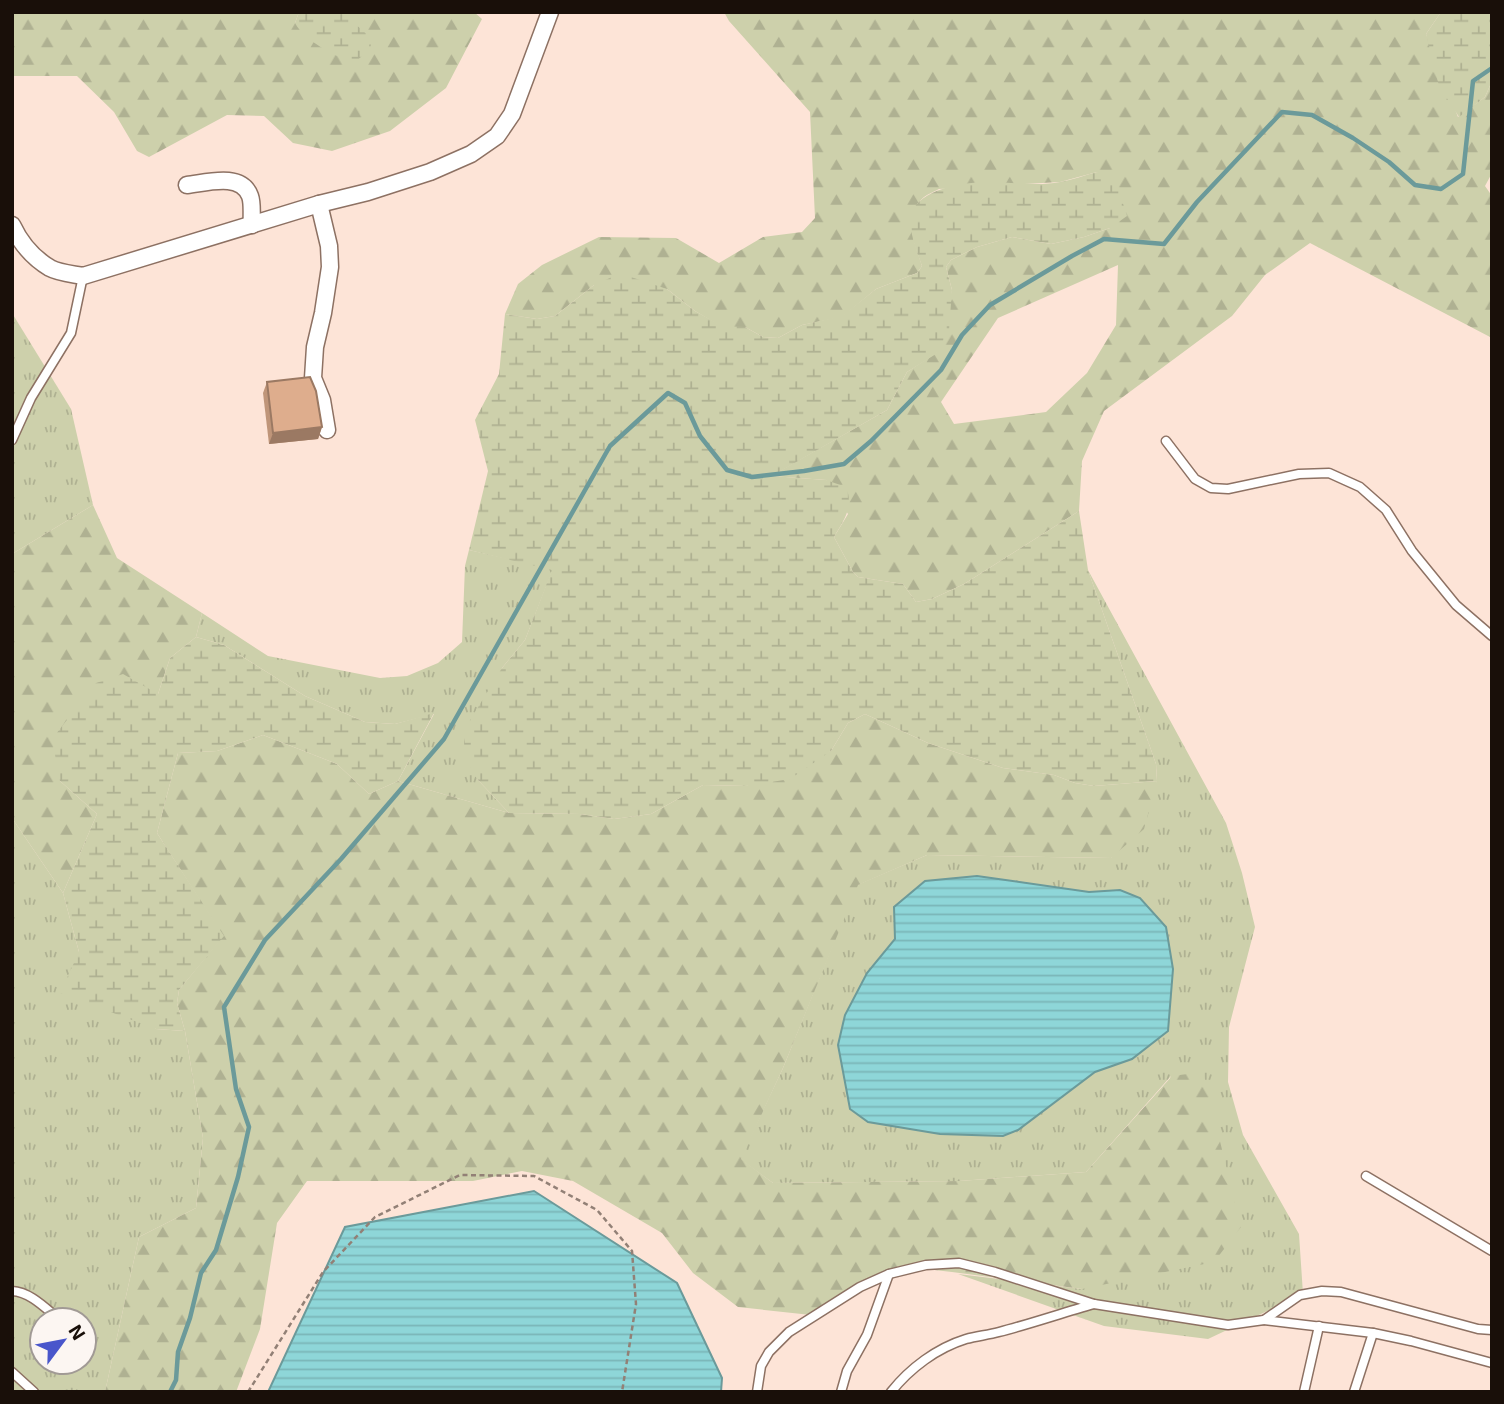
<svg xmlns="http://www.w3.org/2000/svg" width="1504" height="1404" viewBox="0 0 1504 1404" font-family="'Exo 2',sans-serif">
<style>
.grass{fill:url(#grass-tufts);fill-rule:evenodd}
.forest{fill:url(#forest-firs);fill-rule:evenodd}
.wetland{fill:url(#wetland-marsh)}
.water{fill:url(#water-rules);stroke:#6b9a9a;stroke-width:2}
.lines{fill:none;stroke-linecap:round;stroke-linejoin:round}
.stream{stroke:#6b9a9a;stroke-width:4.5}
.lane-casing{stroke:#8d7163;stroke-width:11}
.street-casing{stroke:#8d7163;stroke-width:19}
.path{stroke:#928076;stroke-width:2.5;stroke-dasharray:5 3.5;stroke-linecap:butt}
.lane{stroke:#fff;stroke-width:8}
.street{stroke:#fff;stroke-width:16}
.wall{fill:#bf9579}
.shaded-wall{fill:#9b7963}
.building{fill:#dead8d;stroke:#9b7963;stroke-width:2}
</style>
<defs>
<pattern id="grass-tufts" width="24" height="20" patternUnits="userSpaceOnUse" patternTransform="scale(1.75)"><rect width="24" height="20" fill="#cdd0ab"/><path d="M3 7l-1-3M5 7V3M7 7l1-3M15 17l-1-3M17 17v-4M19 17l1-3" fill="none" stroke="#afb192"/></pattern>
<pattern id="forest-firs" width="22" height="20" patternUnits="userSpaceOnUse" patternTransform="scale(1.75)"><rect width="22" height="20" fill="#cdd0ab"/><path d="M5 1l3.5 6h-7zM16 11l3.5 6h-7z" fill="#afb192"/></pattern>
<pattern id="wetland-marsh" width="20" height="14" patternUnits="userSpaceOnUse" patternTransform="scale(1.75)"><rect width="20" height="14" fill="#cdd0ab"/><path d="M1 5h8M5 5V1M11 12h8M15 12V8" fill="none" stroke="#afb192"/></pattern>
<pattern id="water-rules" width="6" height="5" patternUnits="userSpaceOnUse" patternTransform="scale(1.75)"><rect width="6" height="5" fill="#8ed6d8"/><path d="M0 2.5h6" fill="none" stroke="#7ab6b8"/></pattern>
</defs>
<rect width="100%" height="100%" fill="#fde4d7"/>
<g class="grass">
<path d="M12,313L71,409L93,505L12,554Z"/>
<path d="M469,550L553,569L525,640L502,668L477,779L509,813L398,781L434,714L395,724L365,722L305,696L224,645L196,637L202,613L268,656L380,678L407,676L438,663L462,642L465,566Z"/>
<path d="M1088,570L1226,823L1242,873L1255,927L1229,1027L1228,1082L1243,1135L1299,1234L1303,1294L1208,1339L1104,1326L958,1274L1082,1289L1171,1076L1086,1172L959,1181L773,1183L740,1159L783,1068L857,885L927,855L1111,858L1157,781L1156,764ZM1120,890L1132,1059L1095,1072L1018,1130L845,1015L867,973L895,939L1089,892Z"/>
<path d="M12,818L63,893L79,952L156,1029L185,1031L203,1138L196,1208L139,1237L105,1392H12ZM42,1320H84V1362H42Z"/>
</g>
<g class="forest">
<path d="M12,12H299L295,23L342,12H474L482,19L446,88L390,131L332,151L293,143L264,116L227,115L149,157L137,151L114,112L77,76H12Z"/>
<path d="M724,12H1441L1426,34L1458,117L1485,97L1492,81V173L1485,186L1492,196V338L1310,243L1265,275L1232,316L1104,411L1082,461L1079,511L964,584L932,599L916,602L903,584L858,577L853,572L834,537L848,514L826,480L771,476L887,410L907,372L936,353L952,290L946,267L951,260L977,247L1012,237L1051,244L1084,237L1110,228L1097,172L1060,182L939,189C935,191 928,194 924,197C902,215 915,244 922,266L917,273L876,289L842,317L802,325L778,338L763,337L745,327H722L695,311L667,289L594,285L555,316L537,319L505,314L518,284L542,265L599,237L676,238L719,263L763,237L802,232L815,218L810,112L729,21ZM1118,265L1116,325L1087,373L1046,412L954,424L941,402L998,318Z"/>
<path d="M93,505L117,558L202,613L196,637L170,658L158,694L60,781L97,814L63,893L12,818V554Z"/>
<path d="M865,714L928,743L1003,768L1054,775L1075,783L1094,786L1157,781L1144,829L1111,858L927,855L858,885L783,1068L741,1159L773,1183L959,1181L1086,1172L1172,1076L1203,1072L1241,1227L1214,1262L1082,1289L952,1272L899,1266L811,1315L738,1307L693,1273L662,1233L573,1181L522,1171L473,1181H307L277,1223L260,1329L236,1392H105L139,1237L196,1208L203,1138L185,1031L177,1003L179,990L223,936L157,833L178,753L217,751L263,735L337,764L369,794L398,781L509,813L580,814L614,819L651,814L703,785L746,786L831,751L848,723Z"/>
</g>
<g class="wetland">
<path d="M299,12H342L372,39L370,49L353,64C334,54 305,42 295,23Z"/>
<path d="M1441,12H1492V81L1485,97L1459,117L1439,86L1426,34Z"/>
<path d="M1097,172L1118,188L1127,216L1110,228L1084,237L1051,244L1012,237L977,247L951,260L946,267L952,290L949,330L936,354L907,372L887,410L772,476L826,480L846,487C854,507 844,520 834,537L853,572L858,577L903,584L916,602L932,599L964,584L1079,511L1088,570L1156,764L1157,781L1094,786L1075,783L1054,775L1003,768L928,743L865,714L848,723L831,751L790,779L746,786L703,785L651,814L614,819L580,814L509,813L477,779L465,756L464,742L469,722L502,668L525,640L552,570L469,550L488,471L475,420L499,374L505,314L537,319L555,316L594,285L612,277L625,275L667,289L695,311L722,326L745,327L763,337L778,338L802,325L842,316L876,289L917,273L922,266C917,252 907,228 912,213C920,189 961,183 983,182C1009,181 1034,187 1060,182C1072,180 1085,175 1097,172Z"/>
<path d="M196,637L224,645L305,696L365,722L395,724L434,713L398,781L369,794L337,764L263,735L217,751L178,753L157,833L224,936L179,990L177,1003L185,1031L156,1029L60,993L79,952L63,893L97,814L60,781L52,739L96,683L123,674L158,694L170,658Z"/>
</g>
<g class="water">
<path d="M977,876L1089,892L1120,890L1140,898L1166,927L1173,969L1168,1031L1132,1059L1095,1072L1018,1130L1003,1136L940,1134L868,1122L850,1109L838,1045L845,1015L867,973L895,939L894,907L925,881Z"/>
<path d="M534,1191L677,1283L722,1378L721,1392H268L345,1227Z"/>
</g>
<g class="lines">
<path class="stream" d="M170,1392L176,1380L178,1352L190,1318L201,1273L216,1250L238,1177L249,1127L236,1089L224,1007L265,940L341,859L444,739L610,446L668,393L685,403L700,436L727,470L752,477L804,471L844,464L871,441L941,370L962,335L990,305L1072,256L1104,239L1164,244L1197,202L1282,112L1312,115L1353,138L1389,162L1415,185L1441,189L1463,174L1473,81L1492,68"/>
<defs>
<g id="lane">
<path d="M12,440L31,398L71,333L83,276"/>
<path d="M1166,441L1195,479L1211,488L1228,489L1299,474L1329,473L1360,487L1386,510L1412,551L1456,605L1492,636"/>
<path d="M1366,1176L1492,1251"/>
<path d="M12,1291C31,1292 46,1309 60,1320"/>
<path d="M1264,1320L1373,1333L1411,1341L1492,1363"/>
<path d="M12,1372L34,1392"/>
<path d="M757,1392L761,1366L769,1352L789,1332L860,1287L889,1274L926,1265L959,1263L995,1272L1094,1304L1228,1325L1264,1320L1300,1295L1322,1291L1341,1292L1478,1329L1492,1330"/>
<path d="M841,1392L847,1371L867,1335L889,1274"/>
<path d="M891,1392C910,1368 937,1348 966,1339C977,1336 988,1335 999,1332C1030,1324 1062,1313 1094,1304"/>
<path d="M1304,1392L1319,1326"/>
<path d="M1354,1392L1373,1333"/>
</g>
<g id="street">
<path d="M187,185C206,183 241,172 250,196C253,204 251,216 252,225"/>
<path d="M319,204L329,246L330,267L323,313L315,347L313,378L322,400L327,430"/>
<path d="M12,225C20,242 33,258 50,268C59,273 73,274 83,276L319,204L368,192L430,172L471,154L497,136L512,114L550,12"/>
</g>
</defs>
<use href="#lane" class="lane-casing"/>
<use href="#street" class="street-casing"/>
<path class="path" d="M248,1392L323,1272L375,1217L460,1175L534,1176L597,1210L632,1251L636,1304L622,1392"/>
<use href="#lane" class="lane"/>
<use href="#street" class="street"/>
</g>
<path class="wall" d="M267,382L322,427L318,439L269,444L263,393Z"/>
<path class="shaded-wall" d="M322,427L318,439L269,444L273,433Z"/>
<path class="building" d="M310,377L316,391L322,427L273,433L267,382Z"/>
<rect width="1504" height="1404" fill="none" stroke="#190f09" stroke-width="28"/>
<g transform="translate(63 1341) rotate(58)"><circle r="33" fill="#fcf6f2" stroke="#a19a95" stroke-width="2"/>
<path d="M0-5L12 26L0 18L-12 26Z" fill="#4956cb"/>
<text y="-10" font-size="19" font-weight="bold" text-anchor="middle" fill="#190f09">N</text>
</g>
</svg>
